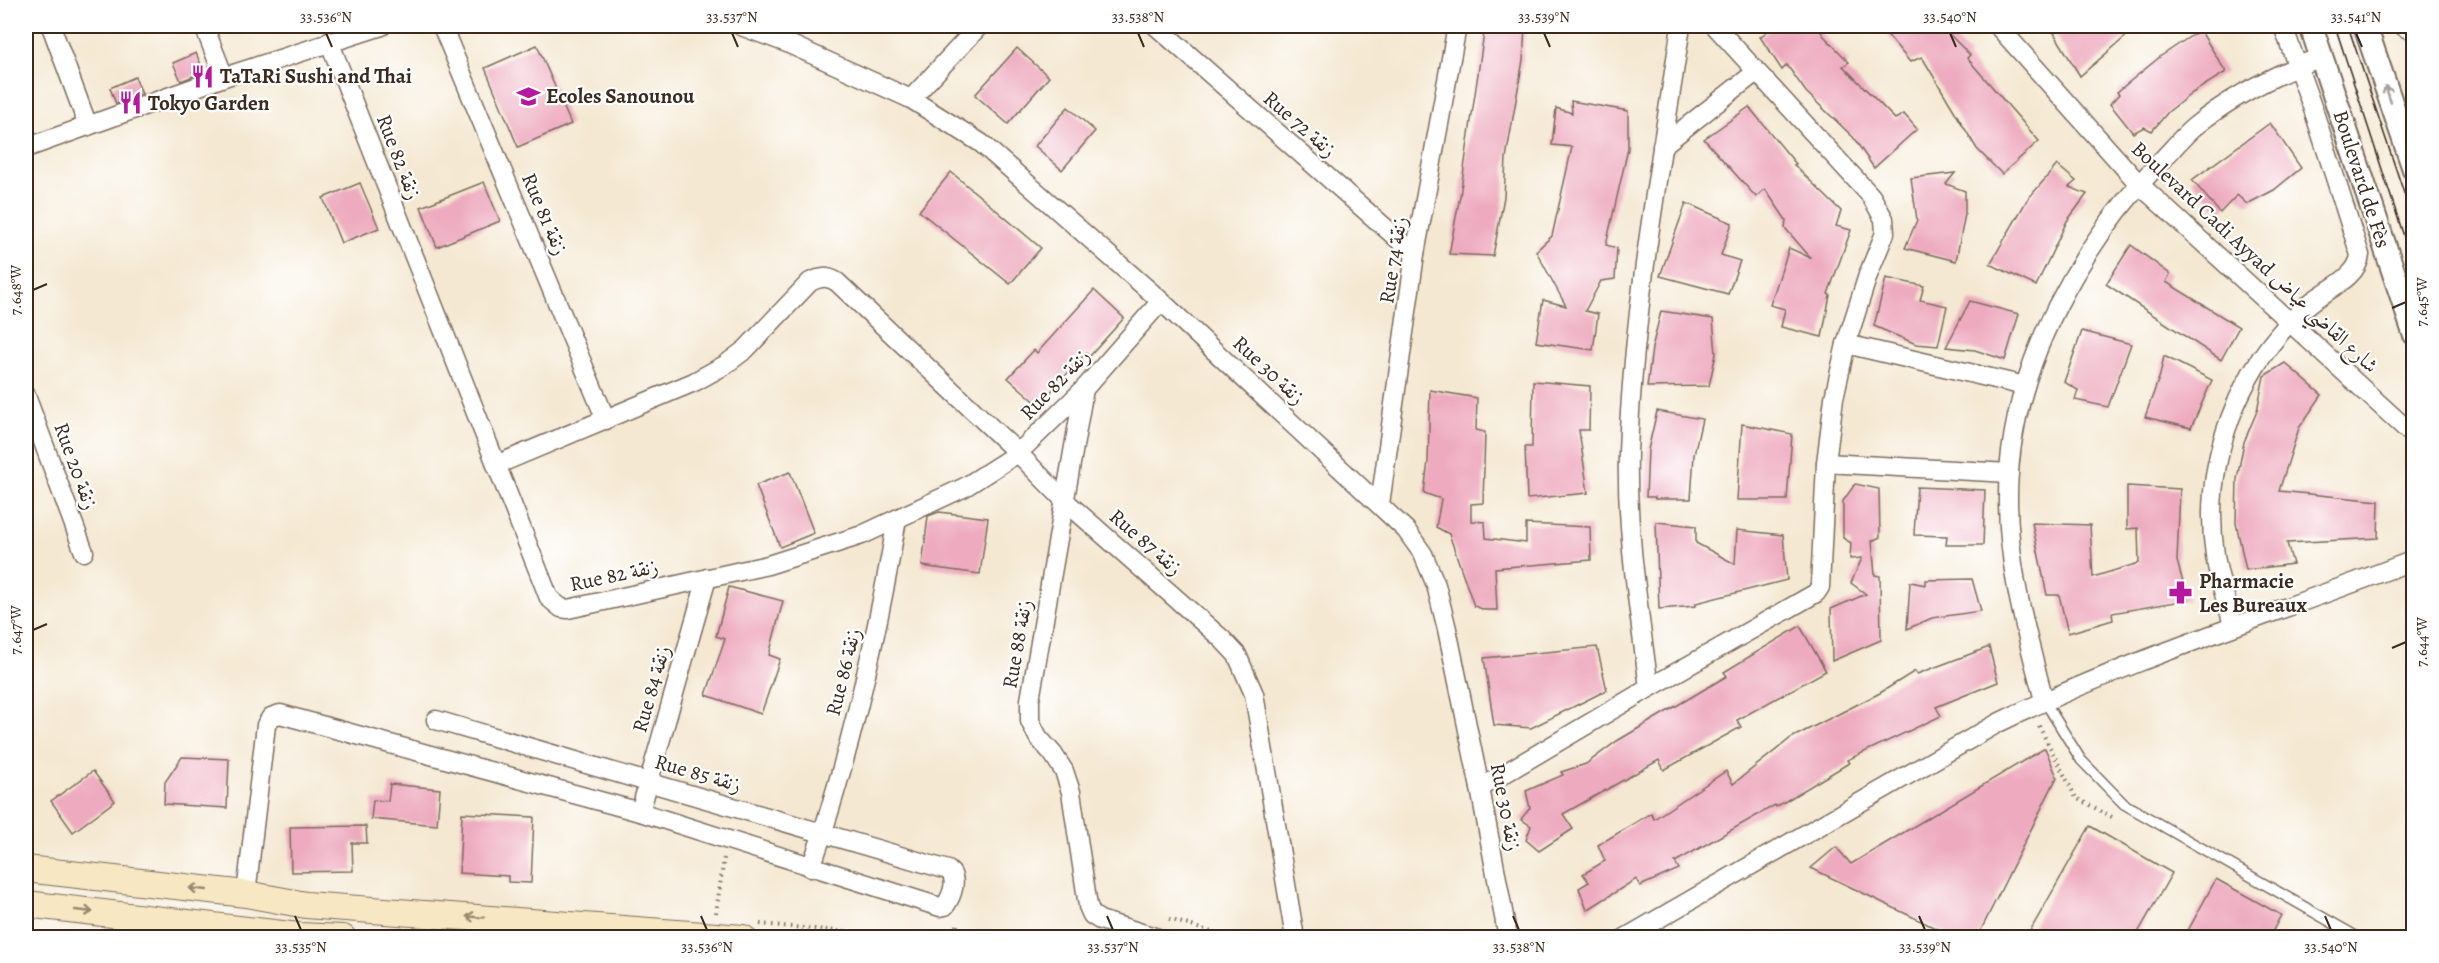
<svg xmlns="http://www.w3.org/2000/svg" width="2439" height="963" viewBox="0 0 2439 963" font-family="Alegreya,Amiri,serif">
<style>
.building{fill:#eeabbf}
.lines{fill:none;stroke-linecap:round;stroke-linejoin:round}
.service-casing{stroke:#7c6c5d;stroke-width:12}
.minor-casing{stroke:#7c6c5d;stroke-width:21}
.tertiary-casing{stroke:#7c6c5d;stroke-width:26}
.secondary-casing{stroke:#7c6c5d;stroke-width:28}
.path{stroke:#7c6c5d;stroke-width:4;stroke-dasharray:1.5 4.5;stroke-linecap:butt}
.service{stroke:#fff;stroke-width:9}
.minor{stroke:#fff;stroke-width:18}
.tertiary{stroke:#fff;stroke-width:22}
.secondary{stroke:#f7e8c3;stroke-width:26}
.tram{stroke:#3b2a1e;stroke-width:1.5}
.oneway{stroke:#a79f9a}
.oneway2{stroke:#998970}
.ticks{fill:none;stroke:#3b2a1e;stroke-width:2}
.labels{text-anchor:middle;stroke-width:4.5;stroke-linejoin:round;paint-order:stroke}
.poi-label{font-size:21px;font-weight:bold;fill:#3b2a1e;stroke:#fff;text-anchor:start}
.street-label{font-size:21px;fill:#3b2a1e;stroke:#fff}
.neatline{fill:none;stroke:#3b2a1e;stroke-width:2}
.ticks-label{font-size:15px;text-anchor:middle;fill:#3b2a1e}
</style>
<rect width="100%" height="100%" fill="#fff"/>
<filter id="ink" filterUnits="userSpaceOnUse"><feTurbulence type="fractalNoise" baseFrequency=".0167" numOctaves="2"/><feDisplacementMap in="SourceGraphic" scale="12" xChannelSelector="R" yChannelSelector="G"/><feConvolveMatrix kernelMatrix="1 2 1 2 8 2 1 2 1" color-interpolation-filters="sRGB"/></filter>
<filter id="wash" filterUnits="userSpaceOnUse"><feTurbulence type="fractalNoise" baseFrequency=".008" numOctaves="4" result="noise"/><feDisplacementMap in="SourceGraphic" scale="24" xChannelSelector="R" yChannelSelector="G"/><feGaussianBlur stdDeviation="1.35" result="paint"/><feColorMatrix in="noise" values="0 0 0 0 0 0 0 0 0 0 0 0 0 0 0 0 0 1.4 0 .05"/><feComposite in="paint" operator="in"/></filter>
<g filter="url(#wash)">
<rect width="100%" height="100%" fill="#f4e8d2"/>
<g id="blocks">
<g class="building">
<path d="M1485,26L1525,27L1523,60L1506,158L1504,197L1493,256L1449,254L1460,196Z"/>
<path d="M1774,26H1818L1823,35L1849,62L1843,66L1895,119L1904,114L1917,129L1874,168L1853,137L1806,92L1787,65L1782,70L1760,37Z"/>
<path d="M1880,26H1941L1970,55L1967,58L2039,141L2002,174L1977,149L1922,57L1910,62Z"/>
<path d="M2065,26H2138L2080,76L2054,33Z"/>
<path d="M2200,30L2226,72L2192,93L2168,112L2152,131L2144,127L2133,133L2110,104L2119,94L2117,92L2161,56Z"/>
<path d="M537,45L571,124L518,147L485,68Z"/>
<path d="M1017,48L1049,77L1008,124L975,95Z"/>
<path d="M196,53L204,72L181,81L173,63Z"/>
<path d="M135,77L142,94L116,104L110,88Z"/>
<path d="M1571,101L1628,111V149L1606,245L1617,248L1615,279L1601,281L1585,311L1598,314L1593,350L1536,342L1543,300L1566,306L1536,251L1552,236L1572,147L1552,145L1556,108L1572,113Z"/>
<path d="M1068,107L1095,131L1062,170L1035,146Z"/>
<path d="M1749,107L1796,164L1794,165L1841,211L1836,226L1851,230L1828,294L1830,295L1822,337L1781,327L1785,309L1770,305L1789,248L1811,258L1785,228L1786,220L1765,189L1756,197L1704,139Z"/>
<path d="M2270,123L2301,168L2274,190L2247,204L2237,195L2220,213L2192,180Z"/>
<path d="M2057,165L2076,181L2069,187L2087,194L2067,221L2036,286L1990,264L2027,200Z"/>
<path d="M951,172L1041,248L1010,284L919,211Z"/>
<path d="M1955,173L1946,184L1965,191V214L1956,261L1905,248L1917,220L1911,178Z"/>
<path d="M484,182L500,221L437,247L421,207Z"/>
<path d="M360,183L379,228L341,243L323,198Z"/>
<path d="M1686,203L1732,223L1721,255L1740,261L1728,294L1660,276Z"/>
<path d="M2131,245L2170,274L2166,282L2239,327L2221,360L2106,284Z"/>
<path d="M1886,278L1924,286L1920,300L1947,306L1938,346L1916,344L1874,326Z"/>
<path d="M1094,290L1124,318L1089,357L1086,353L1039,405L1008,378L1034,350L1037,353Z"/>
<path d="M1970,301L2019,314L2005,360L1975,350L1946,347Z"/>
<path d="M1661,311L1713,319L1716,354L1709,386L1647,387L1652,348Z"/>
<path d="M2082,331L2131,344L2108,407L2075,400L2078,390L2064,382Z"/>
<path d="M2164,356L2212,380L2191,428L2145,417L2160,375Z"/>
<path d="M2285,363L2322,395L2299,428L2279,491L2379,501L2378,538L2287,543L2293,564L2246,570L2236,523L2237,479L2244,442L2257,411L2264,376Z"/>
<path d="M1533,381L1590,386L1589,430H1579L1588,493L1527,499L1525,447H1532Z"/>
<path d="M1430,390L1477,398L1476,430L1485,432L1483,503L1471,504V521L1485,522L1486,538L1526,543V524L1590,527L1591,560L1495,568L1497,610H1485L1474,606L1449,534L1436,527L1441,499L1424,493L1428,461Z"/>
<path d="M1657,411L1702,419L1694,455L1691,499H1655V497H1646L1648,450Z"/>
<path d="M1742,424L1792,434L1787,500H1737Z"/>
<path d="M790,472L814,533L780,547L756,485Z"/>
<path d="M1855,484L1879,489L1880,537L1872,541L1875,575L1880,576L1881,640L1832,661L1831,609L1866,594L1851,583L1862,558L1850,559L1851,543L1843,538V501Z"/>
<path d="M2127,486L2180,489L2177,561L2188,600L2112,613L2113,620L2068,633L2059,595H2047L2032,523L2090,525L2093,577L2139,563L2138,528L2127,529Z"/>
<path d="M1917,487L1985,490L1983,545H1946L1947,536L1914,535Z"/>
<path d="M939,512L988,518L980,574L922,566L928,516Z"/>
<path d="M1656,522L1696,526V543L1735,564L1737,530L1783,535L1787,580L1696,603V606L1659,609Z"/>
<path d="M1972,579L1981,611L1932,618L1907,629L1910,582L1926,585V580Z"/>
<path d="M729,587L783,601L769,655L780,659L761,714L706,695L725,639L716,636Z"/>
<path d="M1800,626L1826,671L1737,720L1741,727L1664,770L1659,760L1563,814L1573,829L1539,851L1526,840L1531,826L1521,819L1530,808L1526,791L1563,775L1561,772L1586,764L1617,741L1727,676L1724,672Z"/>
<path d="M1597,647L1607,690L1531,728L1494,725L1484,658Z"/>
<path d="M1989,647L1998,682L1936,707L1941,716L1847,760L1849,763L1776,807L1775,805L1675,862L1679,869L1640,886L1636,879L1587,910L1579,888L1589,882L1583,874L1605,861L1598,845L1651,813L1654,819L1726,771L1733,784L1791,738L1880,693L1915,671L1917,674Z"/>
<path d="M2045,748L2057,777L1977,938H1956L1811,868L1836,847L1851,864Z"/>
<path d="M182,757L229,759L227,808L164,804L165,782Z"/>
<path d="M93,771L115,801L73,832L51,801Z"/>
<path d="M390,784L440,789L437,825L371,819L373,800L388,801Z"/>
<path d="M462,813L534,817L531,883L508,882V876L459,873Z"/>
<path d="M366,826L367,843H352L353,871L291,872L290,827Z"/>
<path d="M2090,826L2172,873L2135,938H2026Z"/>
<path d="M2216,879L2281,915L2269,938H2184Z"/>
</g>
</g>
</g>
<g filter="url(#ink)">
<use href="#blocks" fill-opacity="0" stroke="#7c6c5d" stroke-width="1.5"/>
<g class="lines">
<defs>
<path id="service" d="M2044,700L2081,760L2124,804L2359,938"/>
<g id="minor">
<path d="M51,26L88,126"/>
<path d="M204,26L224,77"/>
<path d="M442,26L606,420"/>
<path d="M741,26L787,43L911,99L981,143L1161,301L1406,530L1423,554L1436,585L1447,629L1480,788L1508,938"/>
<path d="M1156,26L1415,254"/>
<path d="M1998,26L2139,184L2414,436"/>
<path d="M2403,26L2408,29L2414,30"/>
<path d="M329,41L549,598L561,608L568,609L768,565L862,535L965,487L1018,453L1043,429L1084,389L1161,301"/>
<path d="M911,99L979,26"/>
<path d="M1662,146L1756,72"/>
<path d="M26,148L224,77L382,26"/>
<path d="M1846,344L2025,386"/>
<path d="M1084,389L1030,700V721L1038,737L1053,754L1064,771L1071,792L1088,906L1092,915L1100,920L1158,938"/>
<path d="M26,396L84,552"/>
<path d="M1826,463L2009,473"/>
<path d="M496,465L694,382L725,365L746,349L810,282C821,277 827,276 837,282L1018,453L1065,501L1222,639L1237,655L1254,694L1295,938"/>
<path d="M1380,504L1415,254L1457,26"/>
<path d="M2233,625C2227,602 2218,578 2215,555C2201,463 2239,364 2309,304C2325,290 2358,278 2360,255L2314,112L2283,26"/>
<path d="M1649,688C1639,610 1626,531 1628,453C1633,309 1660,167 1681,26"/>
<path d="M2044,700C2024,626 2003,549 2009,472C2017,357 2081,245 2159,163C2171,151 2182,137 2194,127C2232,96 2276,74 2321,57"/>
<path d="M1480,788L1649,688L1816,593L1820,587L1826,463L1834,398L1846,344L1868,275L1885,233L1884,219L1871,196L1715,26"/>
<path d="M640,812L707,578"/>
<path d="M811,868C850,754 877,637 897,519"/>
<path d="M246,894L266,725L271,717L280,714L640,812L940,907L945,906C952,896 959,878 948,870L436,720"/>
<path d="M1625,938L1998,723C2132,658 2275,614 2414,560"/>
</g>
<g id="tertiary">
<path d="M2311,26L2414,333"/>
<path d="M2365,26L2414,169"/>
</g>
<g id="secondary">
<path d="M26,869L246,894L306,905L743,938"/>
<path d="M26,904L299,936L343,938"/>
</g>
</defs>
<use href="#service" class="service-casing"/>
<use href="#minor" class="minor-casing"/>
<use href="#tertiary" class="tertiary-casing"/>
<use href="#secondary" class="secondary-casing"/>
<g class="path">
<path d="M2039,726L2076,798L2114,818"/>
<path d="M716,913L724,858"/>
<path d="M1169,919L1231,938"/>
<path d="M760,924L912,938"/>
<path d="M954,938L958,921"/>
</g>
<use href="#service" class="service"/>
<use href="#minor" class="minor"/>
<use href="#tertiary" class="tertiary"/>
<use href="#secondary" class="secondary"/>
<g class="tram">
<path d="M2335,26L2414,267"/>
<path d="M2348,26L2414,223"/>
</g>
</g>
<defs><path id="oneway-shaft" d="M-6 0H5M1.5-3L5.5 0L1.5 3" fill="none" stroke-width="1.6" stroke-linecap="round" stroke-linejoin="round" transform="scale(1.5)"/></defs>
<use class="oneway" href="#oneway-shaft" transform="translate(2388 94) rotate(-109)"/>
<g class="oneway2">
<use href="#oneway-shaft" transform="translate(198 889) rotate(-174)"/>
<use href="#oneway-shaft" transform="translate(84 911) rotate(6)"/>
<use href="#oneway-shaft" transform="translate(475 917) rotate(-176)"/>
</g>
</g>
<path class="ticks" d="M326,33L332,47M732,33L738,47M1138,33L1144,47M1544,33L1550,47M1950,33L1956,47M2356,33L2362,47M33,290L47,284M2392,308L2406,302M33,630L47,624M2392,648L2406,642M295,916L301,930M701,916L707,930M1107,916L1113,930M1513,916L1519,930M1919,916L1925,930M2325,916L2331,930"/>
<defs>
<symbol id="restaurant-bare" viewBox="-9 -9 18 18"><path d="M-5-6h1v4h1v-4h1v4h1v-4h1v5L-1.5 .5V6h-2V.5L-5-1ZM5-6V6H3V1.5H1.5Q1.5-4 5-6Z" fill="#b5179e" stroke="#fff" stroke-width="2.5" paint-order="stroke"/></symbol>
<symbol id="school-bare" viewBox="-9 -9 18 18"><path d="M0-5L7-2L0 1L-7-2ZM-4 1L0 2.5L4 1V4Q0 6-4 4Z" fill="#b5179e" stroke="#fff" stroke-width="2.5" paint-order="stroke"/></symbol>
<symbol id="pharmacy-bare" viewBox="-9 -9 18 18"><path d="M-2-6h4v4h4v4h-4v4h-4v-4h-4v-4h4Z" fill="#b5179e" stroke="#fff" stroke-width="2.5" paint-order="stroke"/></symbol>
</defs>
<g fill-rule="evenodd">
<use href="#restaurant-bare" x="186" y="60" width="33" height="33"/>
<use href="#school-bare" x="512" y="80" width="33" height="33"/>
<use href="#restaurant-bare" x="114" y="86" width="33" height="33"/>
<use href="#pharmacy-bare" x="2164" y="576" width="33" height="33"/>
</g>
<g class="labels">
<g class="poi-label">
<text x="220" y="83">TaTaRi Sushi and Thai</text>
<text x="546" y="103">Ecoles Sanounou</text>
<text x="148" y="110">Tokyo Garden</text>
<text x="2199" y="588">Pharmacie<tspan x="2199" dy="24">Les Bureaux</tspan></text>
</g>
<g class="street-label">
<text transform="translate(1300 124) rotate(41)" y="7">Rue 72 زنقة</text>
<text transform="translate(399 157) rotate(69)" y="7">Rue 82 زنقة</text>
<text transform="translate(2362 179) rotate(72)" y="7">Boulevard de Fès</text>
<text transform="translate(545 214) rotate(67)" y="7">Rue 81 زنقة</text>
<text transform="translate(2255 257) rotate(43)" y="7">Boulevard Cadi Ayyad شارع القاضي عياض</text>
<text transform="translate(1393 260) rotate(-81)" y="7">Rue 74 زنقة</text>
<text transform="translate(1269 370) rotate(43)" y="7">Rue 30 زنقة</text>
<text transform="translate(1055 384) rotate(-46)" y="7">Rue 82 زنقة</text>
<text transform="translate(76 466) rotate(70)" y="7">Rue 20 زنقة</text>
<text transform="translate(1146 542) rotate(41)" y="7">Rue 87 زنقة</text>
<text transform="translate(614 575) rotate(-12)" y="7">Rue 82 زنقة</text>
<text transform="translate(1017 644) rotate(-80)" y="7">Rue 88 زنقة</text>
<text transform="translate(843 672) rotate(-76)" y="7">Rue 86 زنقة</text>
<text transform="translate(651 689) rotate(-74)" y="7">Rue 84 زنقة</text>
<text transform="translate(698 773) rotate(16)" y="7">Rue 85 زنقة</text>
<text transform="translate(1506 807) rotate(79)" y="7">Rue 30 زنقة</text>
</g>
</g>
<rect width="2439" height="963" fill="none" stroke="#fff" stroke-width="66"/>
<rect x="33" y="33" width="2373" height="897" class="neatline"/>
<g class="ticks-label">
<text x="326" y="22">33.536°N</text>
<text x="732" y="22">33.537°N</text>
<text x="1138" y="22">33.538°N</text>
<text x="1544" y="22">33.539°N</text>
<text x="1950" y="22">33.540°N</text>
<text x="2356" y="22">33.541°N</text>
<text transform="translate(16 290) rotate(-90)" y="5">7.648°W</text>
<text transform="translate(2422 302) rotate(-90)" y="5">7.645°W</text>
<text transform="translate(16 630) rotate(-90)" y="5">7.647°W</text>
<text transform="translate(2422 642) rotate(-90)" y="5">7.644°W</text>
<text x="301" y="952">33.535°N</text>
<text x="707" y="952">33.536°N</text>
<text x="1113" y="952">33.537°N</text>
<text x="1519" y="952">33.538°N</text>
<text x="1925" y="952">33.539°N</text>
<text x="2331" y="952">33.540°N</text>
</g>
</svg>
